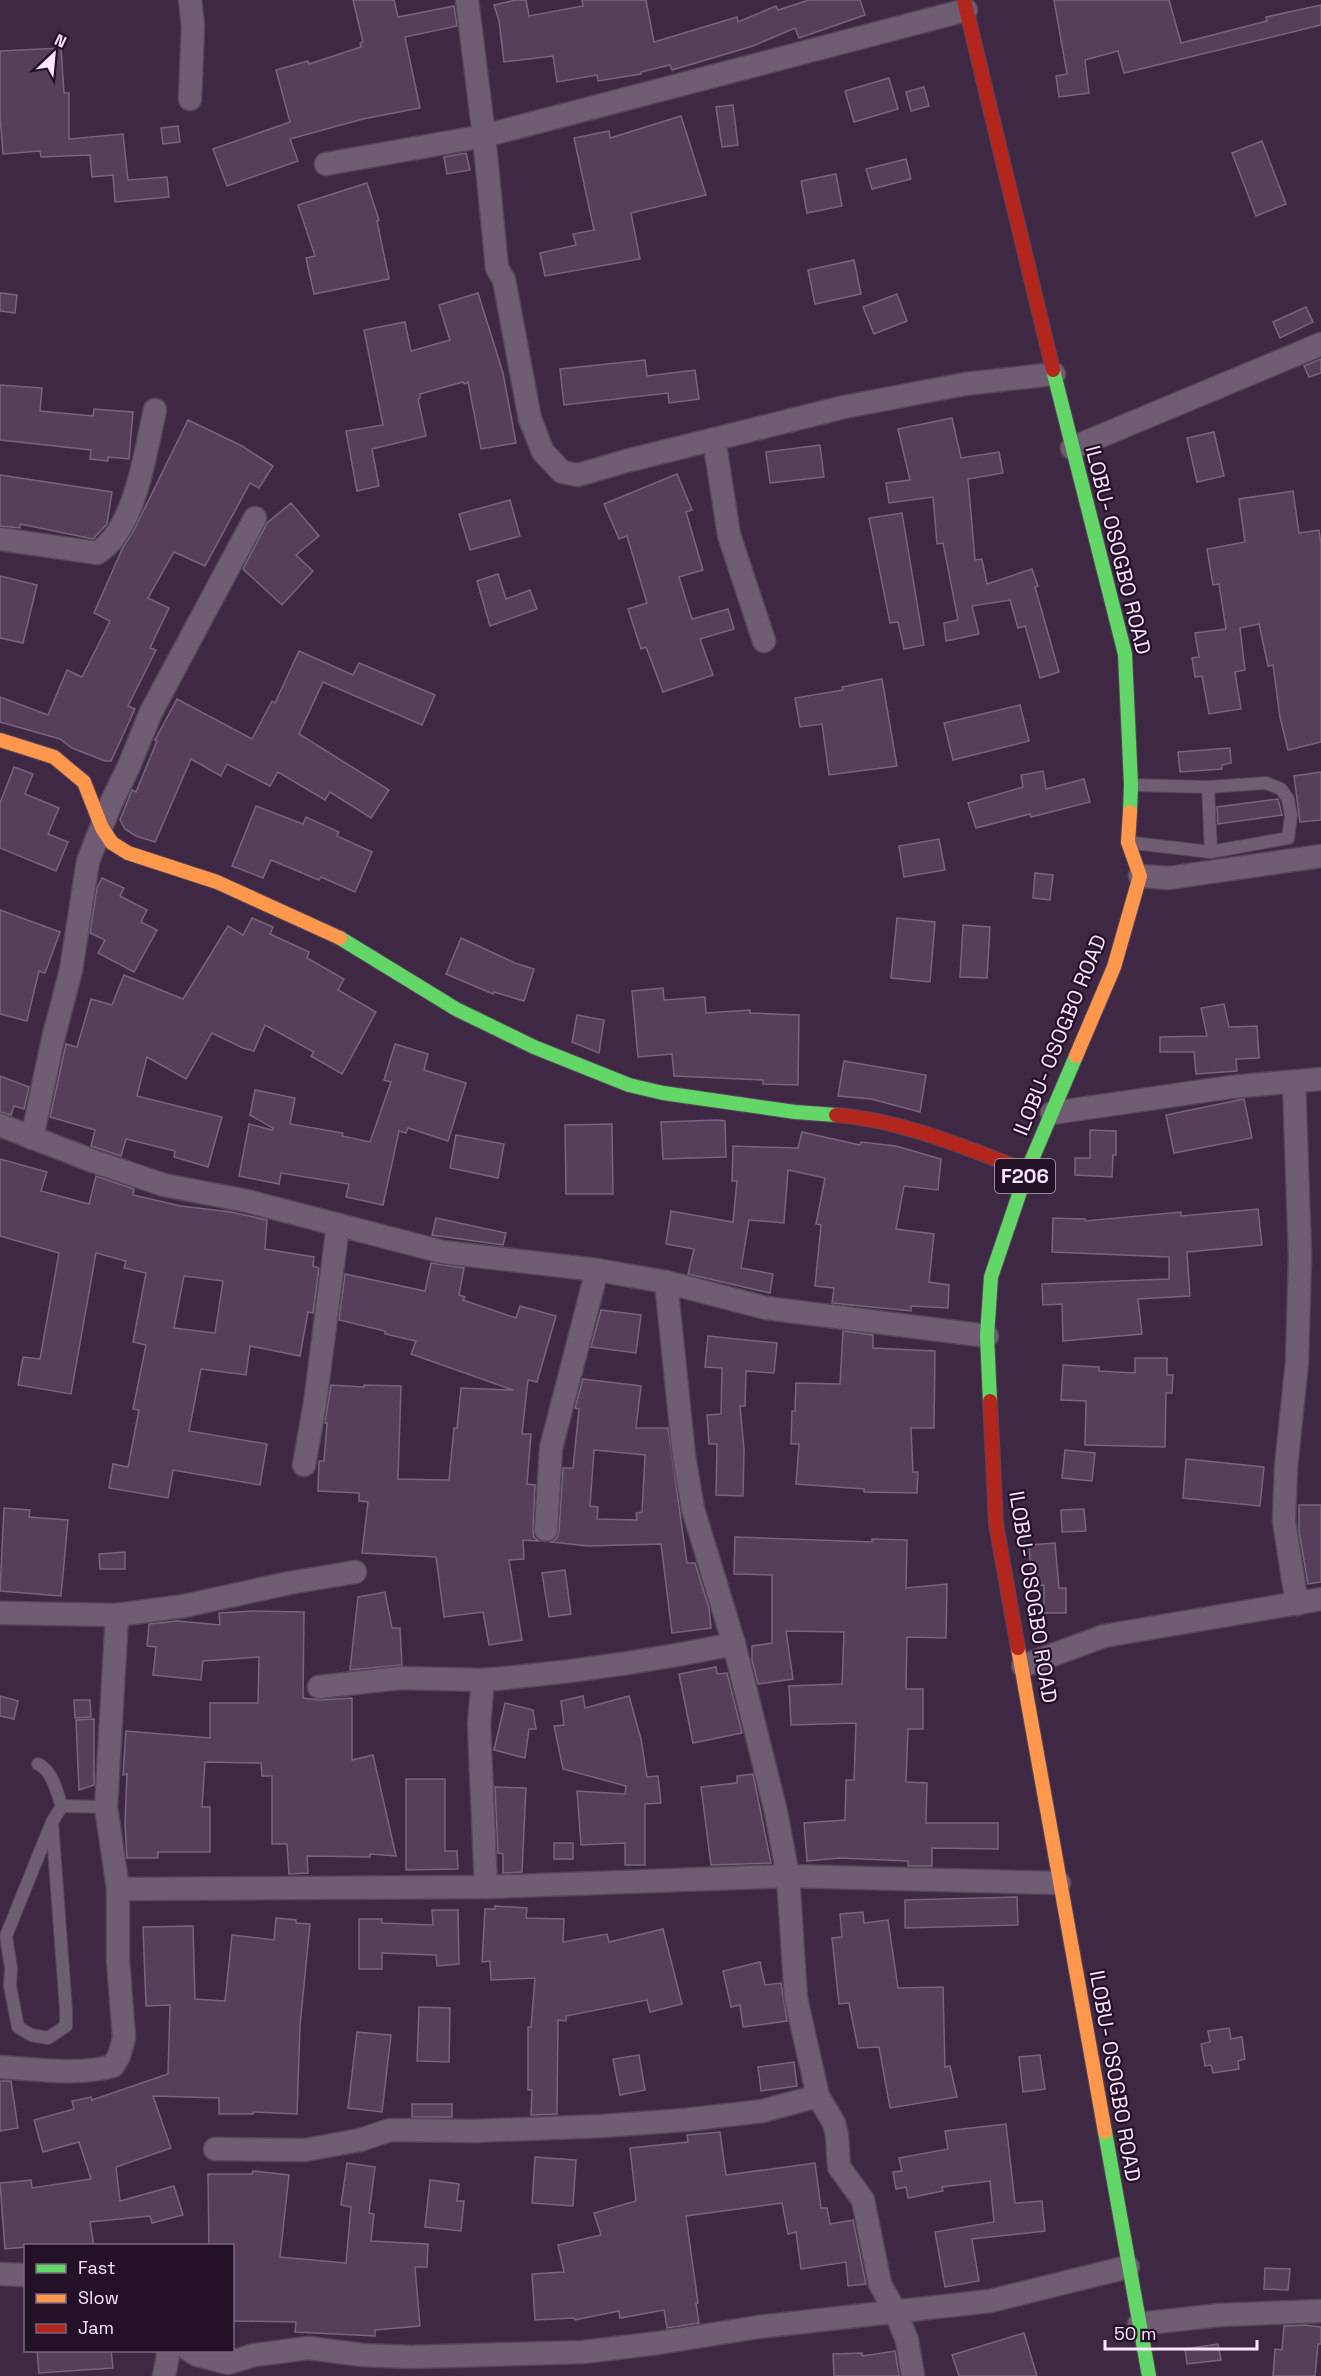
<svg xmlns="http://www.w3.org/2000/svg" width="1321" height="2376" viewBox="0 0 1321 2376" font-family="'Space Grotesk',sans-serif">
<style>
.building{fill:#573f5c;stroke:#78657c;stroke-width:1.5;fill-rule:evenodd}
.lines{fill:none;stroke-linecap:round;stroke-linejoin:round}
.lane-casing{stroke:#57455b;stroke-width:14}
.street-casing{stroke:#57455b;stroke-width:25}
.fast-casing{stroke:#57455b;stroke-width:16}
.slow-casing{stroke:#57455b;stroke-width:16}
.jam-casing{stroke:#57455b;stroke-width:16}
.lane{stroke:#6f5e73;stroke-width:12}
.street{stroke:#6f5e73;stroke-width:22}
.fast{stroke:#63d668;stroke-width:14}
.slow{stroke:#ff974d;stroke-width:14}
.jam{stroke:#b3261e;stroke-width:14}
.labels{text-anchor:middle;stroke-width:4.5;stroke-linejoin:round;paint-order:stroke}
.shield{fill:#231127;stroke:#baa7be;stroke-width:1.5}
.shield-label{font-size:20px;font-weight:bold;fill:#fbe7ff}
.street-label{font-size:21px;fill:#fbe7ff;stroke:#231127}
</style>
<rect width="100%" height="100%" fill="#3f2844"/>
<g class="building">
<path d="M353,0H394L398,17L454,6L457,26L405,37L420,108L363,119L290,139L298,161L227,186L213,149L290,122L276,70L308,61L309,64L361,47L360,43L363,42Z"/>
<path d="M516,0H526L529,16L583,6L582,0H646L654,42L737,17L738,22L776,6L778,10L809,0H860L865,15L799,38L795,28L753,46L672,70L670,65L641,72V74L598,81L597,75L557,82L553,56L504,62L499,21L494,5Z"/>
<path d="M1054,0H1169L1181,43L1267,21L1266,17L1321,5V25L1124,73L1118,51L1085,60L1089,93L1059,97L1056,76L1067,74Z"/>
<path d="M61,48L64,93H69V139L123,134L128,180L167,177L169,197L115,202L113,175L92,177L90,155L41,157L40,151L3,154L0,116V51Z"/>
<path d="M889,78L898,109L854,122L845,91Z"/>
<path d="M924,87L929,106L911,111L906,92Z"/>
<path d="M733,105L738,145L722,147L716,107Z"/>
<path d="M681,116L706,195L631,213L640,259L545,276L540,253L576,245L573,234L594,230L574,138L609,131L610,138Z"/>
<path d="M178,126L180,142L163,144L161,128Z"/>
<path d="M1262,141L1286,204L1256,216L1232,153Z"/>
<path d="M466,153L470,170L447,174L444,157Z"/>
<path d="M906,159L911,179L872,189L866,169Z"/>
<path d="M836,174L842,206L807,213L801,181Z"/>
<path d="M367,183L379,220L377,221L389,279L314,294L306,258L315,256L298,205Z"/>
<path d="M854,260L861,294L815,304L808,270Z"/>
<path d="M0,293L17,295L15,313L0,311Z"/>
<path d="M478,293L503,373L516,443L481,449L468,382L464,384L463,382L420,394V398L418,399L426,436L372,449L379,486L357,491L346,431L383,425L364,330L405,322L411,351L450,340L439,305Z"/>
<path d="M897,294L907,321L874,334L863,307Z"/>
<path d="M1306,307L1313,322L1280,338L1273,322Z"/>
<path d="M1321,359V373L1309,377L1304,366Z"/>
<path d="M645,360L647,376L695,370L699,399L669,403L668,393L564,405L560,369Z"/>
<path d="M0,385L42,388L40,411L93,416L94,409L133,412L129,459L108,457V461L90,459L91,450L0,440Z"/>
<path d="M952,418L961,458L999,452L1003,473L968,479L975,560L982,559L987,584L1032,569L1038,586L1035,587L1059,672L1040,678L1025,626L1018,628L1010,600L972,606L979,634L946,641L944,623L958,620L943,543L937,544L933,497L889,503L886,483L910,480L898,429Z"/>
<path d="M188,420L242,446L273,466L259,488L250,483L205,566L174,552L148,598L169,608L150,648L156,650L128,706L135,709L111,761H105L72,748L60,739L0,722V697L48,715L67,670L82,677L110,621L94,613L123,547L133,532Z"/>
<path d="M1214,432L1224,476L1197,482L1187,438Z"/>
<path d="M820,445L824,477L770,483L766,452Z"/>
<path d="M677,474L692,510L686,512L703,570L679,577L692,619L728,609L734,629L700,639L713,675L663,692L646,647L641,649L628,609L647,603L627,536L619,539L604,504Z"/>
<path d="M0,475L112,492L107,524L93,539L20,524V528L0,526Z"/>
<path d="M1293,491L1299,533L1319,530L1321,544V742L1288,750L1280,717L1273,665L1268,666L1259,624L1240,628L1245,670L1235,672L1241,709L1209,714L1202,676L1195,677L1192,658L1199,657L1195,633L1226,629L1219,584L1213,585L1207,549L1245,542L1239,499Z"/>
<path d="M510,500L520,536L470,550L459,514Z"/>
<path d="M291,503L319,536L296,555L313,571L282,605L243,569L267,523Z"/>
<path d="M902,513L924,645L904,649L898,622L890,623L869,518Z"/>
<path d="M498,574L506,599L530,590L537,609L490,626L477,581Z"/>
<path d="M0,576L37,585L23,643L0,638Z"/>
<path d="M299,651L353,675L359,663L435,695L422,725L323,682L299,734L389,790L371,818L330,792L325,800L278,772L270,786L227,764L221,776L191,759L155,842L136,836L125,829L120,820L132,790L136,792L157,741L155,740L177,699L252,739L272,701L275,703Z"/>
<path d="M882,679L897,766L829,775L822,724L800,727L795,698L843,690L842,687Z"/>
<path d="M1020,705L1029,741L953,760L944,723Z"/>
<path d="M1230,748L1231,763L1222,765V769L1180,772L1178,752Z"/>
<path d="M14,767L33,774L25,794L59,808L48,834L68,842L56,871L0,848V803Z"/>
<path d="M1043,771L1046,789L1084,779L1090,802L1031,817L1030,814L976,828L968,803L1023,787L1021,775Z"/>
<path d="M1321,772V820L1300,822L1294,776Z"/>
<path d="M1278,799L1282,815L1218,824L1217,807Z"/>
<path d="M256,806L303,824L306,817L339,832L337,836L372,852L355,892L321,877L319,880L271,860L263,878L232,866Z"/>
<path d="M939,839L945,870L904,877L899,846Z"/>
<path d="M1035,873L1053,875L1050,900L1033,898Z"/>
<path d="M102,878L124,888L120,896L147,910L141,922L157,930L134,972L98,953L105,940L90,933L97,888Z"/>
<path d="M0,910L60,932L45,973L39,971L27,1021L0,1014Z"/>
<path d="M252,918L273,927L270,934L309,952L307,958L344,979L338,990L376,1012L342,1074L311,1056L314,1052L265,1025L254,1051L243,1048L212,1033L186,1079L147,1057L137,1096L222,1117L208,1167L174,1157L175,1151L126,1139L121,1156L91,1146L95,1130L50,1117L66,1044L77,1047L91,999L112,1005L124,975L183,999L228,926L243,935Z"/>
<path d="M897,918L935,922L930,982L891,978Z"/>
<path d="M963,925L990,927L987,978L960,977Z"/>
<path d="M461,938L515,963L534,969L524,1001L494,992L493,994L446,974Z"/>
<path d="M663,988L664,1000L705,997L706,1013L750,1010V1013L799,1015L798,1085L763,1084V1080L674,1076L672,1054L638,1057L632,991Z"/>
<path d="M1224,1004L1229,1027L1257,1026L1259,1058L1236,1059L1237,1071L1196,1074L1194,1052H1160V1037L1207,1036L1201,1008Z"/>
<path d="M577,1015L604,1020L599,1053L572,1042Z"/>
<path d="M395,1044L428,1054L424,1070L466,1083L448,1141L408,1128L406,1133L399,1131L383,1205L346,1197L349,1184L281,1173L279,1184L239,1176L249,1124L272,1130L273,1128L250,1115L255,1090L295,1098L290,1124L343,1133L342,1136L370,1142L391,1082L384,1080Z"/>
<path d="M844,1061L926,1075L920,1112L871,1099L838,1096Z"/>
<path d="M0,1076L29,1087L24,1109L14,1106L11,1115L0,1112Z"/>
<path d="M1244,1099L1252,1138L1174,1153L1166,1115Z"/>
<path d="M717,1120L725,1121L726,1157L663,1159L661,1122Z"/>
<path d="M612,1124L613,1194H566L565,1125Z"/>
<path d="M1090,1130L1116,1131V1155H1113L1112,1177L1075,1175V1158H1090Z"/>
<path d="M802,1132L860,1145L861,1142L896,1146L941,1159L938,1190L904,1186L896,1229L934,1234L929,1282L949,1285L948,1308L911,1306V1311L832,1303L834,1288L815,1286L821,1225L816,1224L825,1178L788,1170L784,1223L749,1220L741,1268L773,1274L770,1293L688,1274L694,1249L666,1244L671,1211L733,1222L737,1181H732L733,1146L798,1148Z"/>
<path d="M456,1135L504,1144L498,1178L450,1168Z"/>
<path d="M0,1159L47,1172L41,1191L89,1204L96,1176L134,1189L133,1195L181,1206L231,1212L267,1220L265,1249L314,1257L313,1266L319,1268L313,1313L308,1312L300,1356L250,1346L246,1375L201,1369L189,1431L267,1444L260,1485L173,1470L168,1498L109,1488L113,1464L128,1467L139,1410L133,1409L146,1345L133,1342L146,1273L124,1268L126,1261L96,1253L71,1394L18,1385L23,1357L40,1359L59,1253L0,1236ZM184,1276L223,1281L215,1333L174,1328Z"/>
<path d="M1258,1209L1262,1245L1187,1252L1190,1296L1138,1299L1142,1334L1063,1341L1062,1304L1043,1305L1042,1284L1169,1279V1257L1052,1252L1053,1218L1085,1219V1221L1181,1212V1216Z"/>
<path d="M436,1218L506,1233L503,1245L432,1235Z"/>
<path d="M431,1263L464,1268L459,1295L465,1297L463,1300L516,1318L520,1306L556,1316L537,1382L528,1380L522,1434H531L527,1484L535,1485L533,1530L534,1537L539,1541L523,1540L524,1559L509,1560L522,1640L489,1645L483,1612L444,1617L436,1557L362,1553L368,1502L359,1501V1493L318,1491L319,1461H324L327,1423H325L331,1385L364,1387V1385L401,1386L398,1479L449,1480L454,1428H457L461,1388L513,1390L411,1354L416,1341L385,1334V1331L339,1320L345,1274L425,1291Z"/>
<path d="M601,1310L641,1315L636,1353L591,1347Z"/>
<path d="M843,1331L873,1335V1348L935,1351L934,1428H911L913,1472H918L917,1493L864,1492V1489L796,1484L799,1444H791L792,1411H795L796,1383L840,1384Z"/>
<path d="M708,1336L777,1343L774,1373L746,1371L745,1406H740L744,1449L743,1496L716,1495L717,1444H709L707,1415L721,1414L722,1368L705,1367Z"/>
<path d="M1135,1358H1167V1375H1173L1172,1393H1166L1165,1447L1085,1445L1086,1401L1061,1400L1063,1365L1099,1367V1371L1135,1373Z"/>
<path d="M583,1379L641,1386L636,1428H668L687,1563H695L709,1608L711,1628L672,1633L661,1544L588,1546L551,1542L557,1538L559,1531L563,1468H573L579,1409L575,1408ZM594,1450L645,1455L642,1512L636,1513L637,1520L597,1519L598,1507L590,1506Z"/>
<path d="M1065,1450L1095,1453L1092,1481L1062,1478Z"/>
<path d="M1186,1459L1264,1467L1260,1506L1183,1498Z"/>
<path d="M1299,1505H1321V1582L1308,1584L1299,1531Z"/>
<path d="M4,1508L30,1510L29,1517L68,1520L61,1596L0,1591Z"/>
<path d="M1084,1509L1086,1531L1062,1532L1061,1510Z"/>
<path d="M735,1537L872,1542V1539L907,1540L906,1588L947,1584L946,1638L907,1637L906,1689H923V1729H908L906,1782L927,1783L926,1823H998V1849L932,1848V1866H908V1861L840,1858L807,1861L804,1823L845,1820L846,1780H854L856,1723L791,1725L789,1686L842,1684L844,1632L786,1631L793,1679L758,1684L752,1660V1646L772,1643V1575L734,1574Z"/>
<path d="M1055,1543L1059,1588H1066V1613H1044V1585L1032,1586L1029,1545Z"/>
<path d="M125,1552V1569H100L99,1554Z"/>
<path d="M565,1570L571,1614L549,1617L542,1573Z"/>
<path d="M385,1592L392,1628H400L402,1665L350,1670L358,1597Z"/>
<path d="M253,1611L304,1612L303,1698L320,1700L352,1698V1760L373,1755L396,1856L370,1854V1857L307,1856L308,1873L289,1874L287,1844H272V1776H262L261,1763L205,1762L202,1807H210V1852H158V1858H127L125,1824L127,1774L123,1775L126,1731L210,1738V1703H258L259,1657L203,1661L201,1680L153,1675L156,1647L147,1646L149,1624L177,1621L220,1625L219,1613Z"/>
<path d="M716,1667L717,1674L727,1673L742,1733L693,1743L679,1674Z"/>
<path d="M0,1696L18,1701L14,1719L0,1716Z"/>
<path d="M583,1696L585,1708L629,1696L641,1739L647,1777L658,1776L661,1803L645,1804V1865H625V1843L581,1845L577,1791L625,1794L626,1786L563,1769L554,1726L564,1725L561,1701Z"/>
<path d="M74,1700H90L91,1717L75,1718Z"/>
<path d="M505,1703L533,1710L536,1729H529L525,1758L494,1750Z"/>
<path d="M94,1719V1785L79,1790L76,1720Z"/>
<path d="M753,1774L771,1863L711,1865L701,1787L737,1783V1776Z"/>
<path d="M406,1779H445V1851H457L458,1869L406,1870Z"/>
<path d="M495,1787L526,1788L522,1872L503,1873V1854L498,1853Z"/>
<rect x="554" y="1843" width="19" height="16"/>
<path d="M1017,1897L1018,1925L905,1928V1900Z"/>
<path d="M495,1906L527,1908L526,1918L564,1919L563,1942L607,1934L609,1942L663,1929L682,2004L650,2012L647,2000L566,2016V2021L558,2020L557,2114L531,2115L532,2090H528V2027H531L535,1978L491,1980L490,1961L482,1962L485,1909H495Z"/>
<path d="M432,1910H458L459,1964L437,1966L436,1955L382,1953V1969H359V1919H382V1923L433,1925Z"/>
<path d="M863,1912L864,1923L888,1920L898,1988L943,1987L945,2067L950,2066L957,2097L890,2108L879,2047L858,2048L849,2003L839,2004L832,1938L842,1937L840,1914Z"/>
<path d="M276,1918L296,1920V1923L310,1924L300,2026L297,2114L253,2112V2114H219V2098L153,2096L171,2148L116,2167L120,2201L174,2186L183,2215L152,2223L150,2216L90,2222L94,2246H26V2247L5,2249L0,2183L31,2180L32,2188L91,2179L79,2142L43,2152L34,2120L74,2109L72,2101L91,2097L92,2100L168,2074L170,2005L146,2006L143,1927L193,1926L195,1999L225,2001L232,1935L274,1940Z"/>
<path d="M760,1962L765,1985L781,1983L787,2021L743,2027L740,2005L731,2007L723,1971Z"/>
<path d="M419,2007L450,2008L449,2062L417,2061Z"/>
<path d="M1229,2028L1231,2039L1242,2037L1245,2059L1238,2061L1239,2069L1213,2073L1211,2065L1205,2066L1201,2044L1210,2042L1208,2031Z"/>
<path d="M357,2032L391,2035L382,2112L348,2108Z"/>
<path d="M639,2055L645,2090L620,2095L613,2059Z"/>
<path d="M1040,2055L1045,2089L1023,2092L1019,2057Z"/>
<path d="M794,2062L797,2086L761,2091L758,2067Z"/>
<path d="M0,2081H11L18,2128L0,2131Z"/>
<rect x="412" y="2104" width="40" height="13"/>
<path d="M1006,2124L1015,2203L1042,2201L1045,2231L972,2239L979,2281L945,2287L935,2232L994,2222L990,2181L942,2187L943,2191L908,2198L906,2187L896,2189L893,2172L902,2171L899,2158L948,2149L945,2131Z"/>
<path d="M720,2132L726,2175L815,2163L821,2208H827L830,2224L853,2220L866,2284L848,2286L846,2262L801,2269L796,2232L788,2234L782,2203L686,2216L698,2303H696L699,2323L667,2328L664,2310L620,2318L619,2311L575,2320L574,2318L535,2320L532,2274L564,2272L558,2245L601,2235L594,2213L636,2201L630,2148L688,2142L687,2135Z"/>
<path d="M535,2157L576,2160L573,2206L532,2203Z"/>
<path d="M347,2163L375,2167L369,2213L374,2214L371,2241L428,2244L427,2267H415L420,2326L375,2330V2336L295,2332L296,2322L232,2321V2246H209L208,2174H252L253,2171L289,2175L280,2257L346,2263L351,2207L341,2205Z"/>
<path d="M430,2180L459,2184L457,2201H464L461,2231L425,2227Z"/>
<path d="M1265,2268L1290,2269L1288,2290L1264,2289Z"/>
<path d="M1305,2325L1321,2327V2344H1318L1315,2376H1273L1275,2349L1282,2350L1284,2326Z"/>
<path d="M1024,2333L1037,2376H959L952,2355Z"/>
<path d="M1218,2344L1221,2360L1187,2364L1185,2349Z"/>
<path d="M37,2350H111L113,2368L39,2373Z"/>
<path d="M895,2351L899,2376H834L833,2354L862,2353V2356Z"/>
</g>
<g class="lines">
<defs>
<g id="lane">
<path d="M1131,785L1208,787L1266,783L1281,789L1288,799L1291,816L1288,838L1211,852L1133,843"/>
<path d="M1208,787L1211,852"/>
<path d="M38,1764C53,1771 56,1791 62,1806"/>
<path d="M52,1822L6,1936L11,1968L10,1986L18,2027L31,2035L48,2038L66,2026V2010L52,1822L62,1806L106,1807"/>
</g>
<g id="street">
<path d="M467,0L484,136L497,268L504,280L530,419L543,452L562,472L578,475L626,461L844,407L965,384L1054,374"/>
<path d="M190,99L193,26L190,0"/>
<path d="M326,164L484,136L966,10"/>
<path d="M714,439L729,535L764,641"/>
<path d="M1072,448L1321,344"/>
<path d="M0,539L97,553C136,529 145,452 155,410"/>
<path d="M1140,876L1169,878L1321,856"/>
<path d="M1294,1082L1300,1256L1297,1362L1286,1467L1284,1521L1297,1604"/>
<path d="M1052,1113L1231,1087L1321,1079"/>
<path d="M0,1125L93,1161L164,1185L247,1201L443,1252L597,1270L666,1282L766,1308L987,1336"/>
<path d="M32,1138L53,1039L71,970L88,861L111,803L129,766L151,712L255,518"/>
<path d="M666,1282L684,1456L693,1509L734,1644L776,1812L788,1876L796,1999L818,2096L834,2123L837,2135L839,2167L863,2200L880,2284L895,2311L907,2340L913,2376"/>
<path d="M304,1465L315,1403L338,1225"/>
<path d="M546,1530L551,1448L597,1270"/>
<path d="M0,1613L117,1615L184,1606L289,1583L355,1572"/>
<path d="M1023,1666L1104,1636L1321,1599"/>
<path d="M319,1687L400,1678L483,1680"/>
<path d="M486,1887L479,1724L483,1680C568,1673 652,1661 734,1644"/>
<path d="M118,1889L486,1887L788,1876L1059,1883"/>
<path d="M0,2067C36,2069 77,2076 113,2066L119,2056L124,2038L118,1960V1889L106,1807L117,1615"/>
<path d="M215,2149L305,2150L360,2140L390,2130L474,2131L602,2126L685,2120L763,2111L818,2096"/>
<path d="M0,2274L26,2275"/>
<path d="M1139,2324L1220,2315L1321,2311"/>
<path d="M189,2350L197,2355L228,2363L254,2355L309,2348L362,2355L411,2357L583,2352L658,2343L758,2327L990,2301L1128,2267"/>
<path d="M164,2376L169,2350"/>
</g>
<g id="fast">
<path d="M1053,370L1125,654L1131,785L1130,812"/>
<path d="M340,938L456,1009L534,1047L629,1085L663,1093L795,1112L836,1115"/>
<path d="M990,1401L987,1336L991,1277L1027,1171L1076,1056"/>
<path d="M1105,2132L1149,2376"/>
</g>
<g id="slow">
<path d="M0,740L54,757L84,782L102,828L112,843L128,853L217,882L340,938"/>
<path d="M1076,1056L1114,967L1140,876L1128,842L1130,812"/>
<path d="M1018,1648L1105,2132"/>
</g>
<g id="jam">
<path d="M964,0L1053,370"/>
<path d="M836,1115C902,1120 966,1148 1027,1171"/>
<path d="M990,1401L996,1524L1018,1648"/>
</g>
</defs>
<use href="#lane" class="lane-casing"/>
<use href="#street" class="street-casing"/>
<use href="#fast" class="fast-casing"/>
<use href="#slow" class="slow-casing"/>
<use href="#jam" class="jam-casing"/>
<use href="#lane" class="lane"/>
<use href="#street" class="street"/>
<use href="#fast" class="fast"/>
<use href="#slow" class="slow"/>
<use href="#jam" class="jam"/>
</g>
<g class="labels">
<rect class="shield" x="995" y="1159" width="60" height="34" rx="4.5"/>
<g class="shield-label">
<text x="1025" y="1183">F206</text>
</g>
<g class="street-label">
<text transform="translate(1118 550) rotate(76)" y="7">ILOBU- OSOGBO ROAD</text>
<text transform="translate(1060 1035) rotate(-68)" y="7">ILOBU- OSOGBO ROAD</text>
<text transform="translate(1033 1597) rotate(81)" y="7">ILOBU- OSOGBO ROAD</text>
<text transform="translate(1115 2076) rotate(80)" y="7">ILOBU- OSOGBO ROAD</text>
</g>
</g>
<rect x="24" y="2244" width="210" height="108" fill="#231127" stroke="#79677d" stroke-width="1.5"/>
<rect x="36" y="2264" width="30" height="9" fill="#63d668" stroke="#79677d" stroke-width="1.5"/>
<text x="78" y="2274" font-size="18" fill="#fbe7ff">Fast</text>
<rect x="36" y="2294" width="30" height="9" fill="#ff974d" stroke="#79677d" stroke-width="1.5"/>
<text x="78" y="2304" font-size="18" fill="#fbe7ff">Slow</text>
<rect x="36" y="2324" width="30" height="9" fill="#b3261e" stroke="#79677d" stroke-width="1.5"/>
<text x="78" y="2334" font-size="18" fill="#fbe7ff">Jam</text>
<g transform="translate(54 54) rotate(26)" stroke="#231127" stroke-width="4.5" paint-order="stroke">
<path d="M0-4.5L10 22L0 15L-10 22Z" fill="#fbe7ff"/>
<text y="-9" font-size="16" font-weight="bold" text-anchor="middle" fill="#fbe7ff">N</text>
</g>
<path d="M1105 2340v9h152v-9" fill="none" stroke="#fbe7ff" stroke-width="3"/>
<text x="1114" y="2340" font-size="18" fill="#fbe7ff" stroke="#231127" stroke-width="4.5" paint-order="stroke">50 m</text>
</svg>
